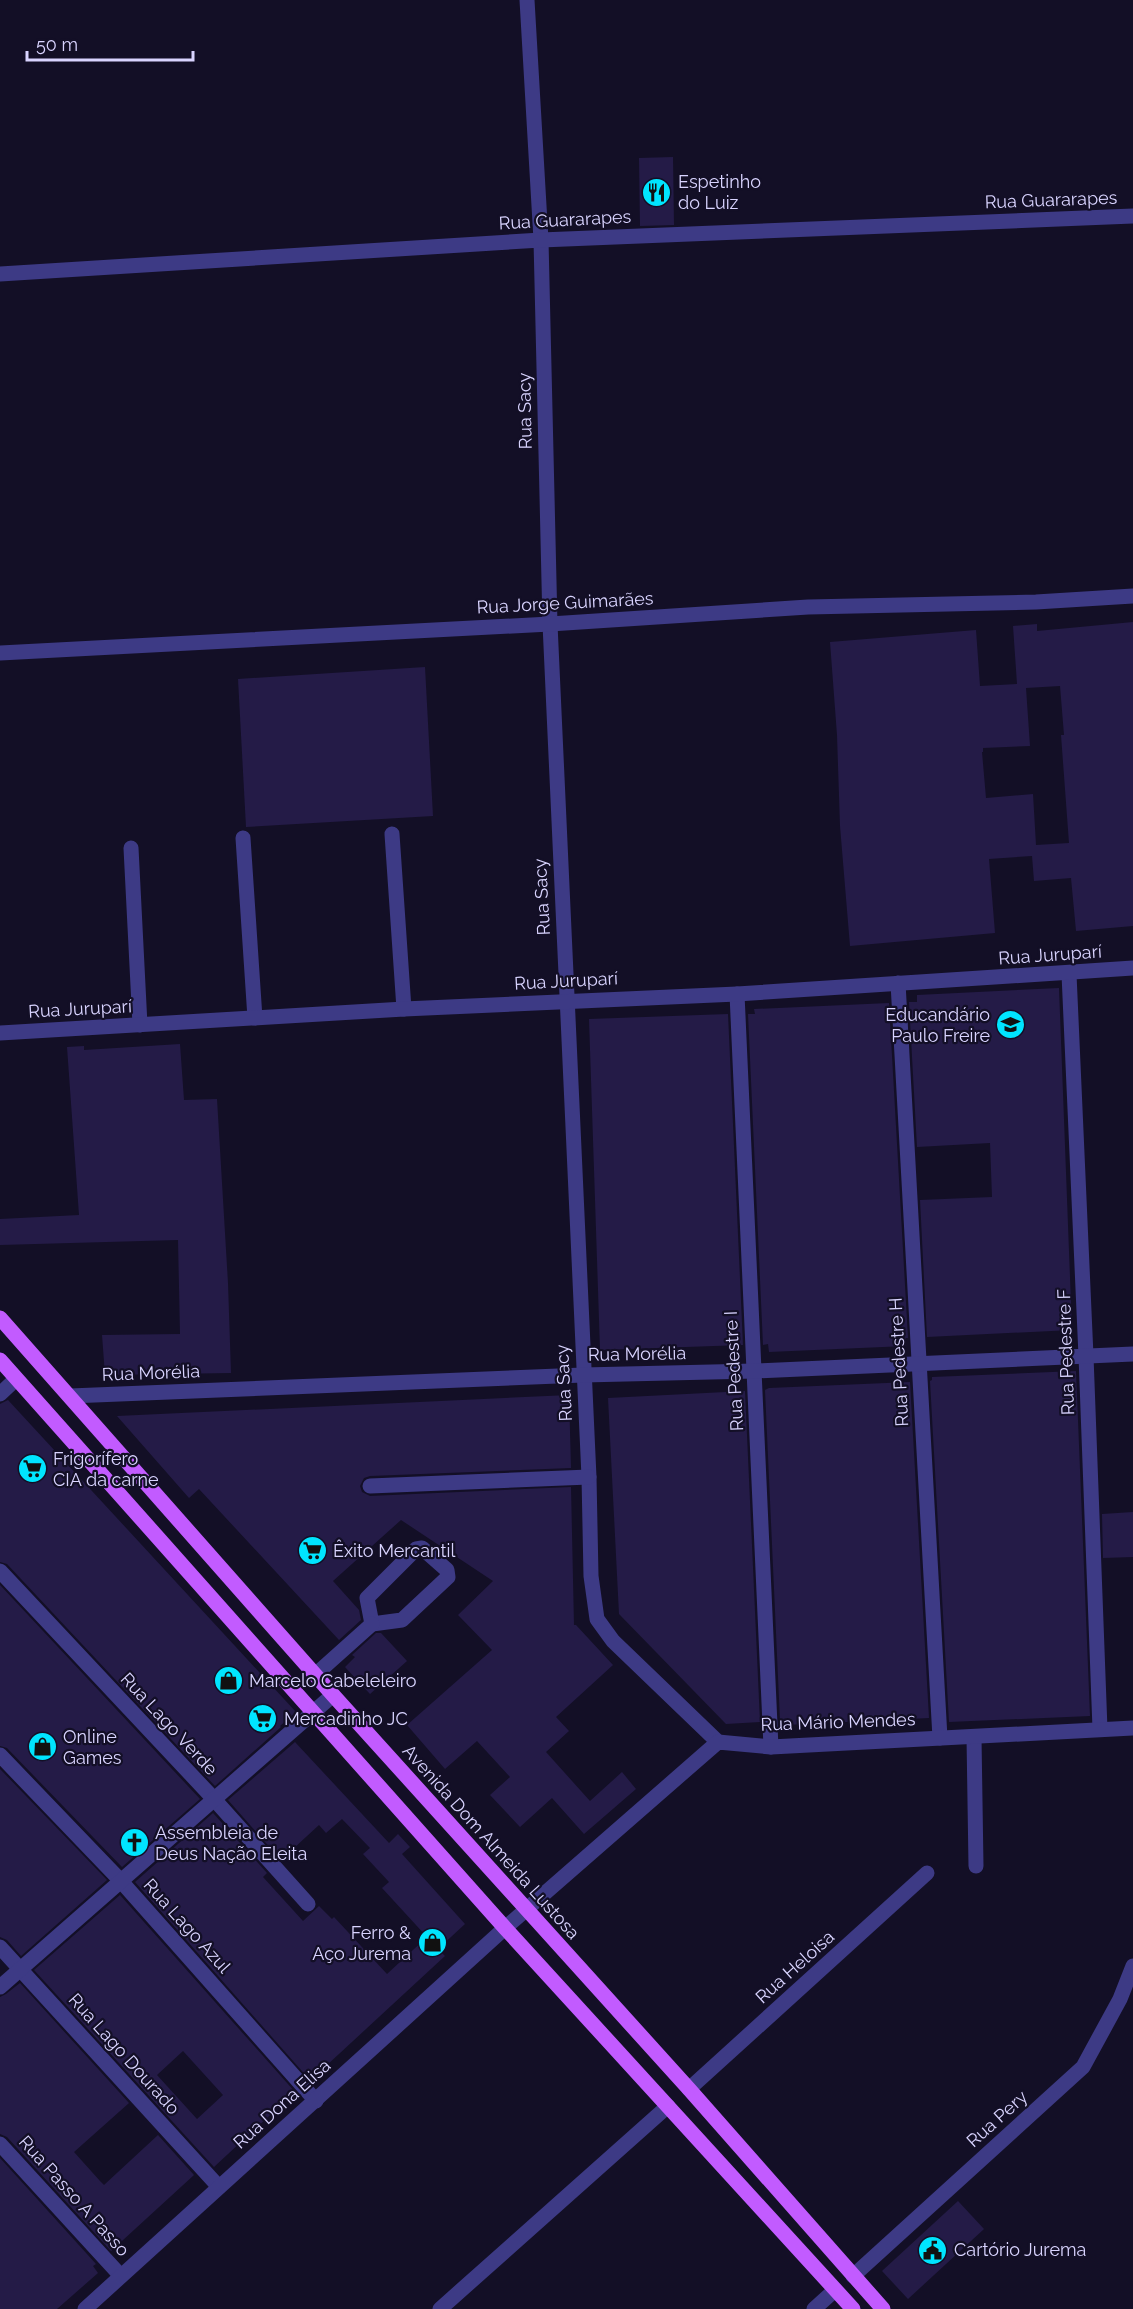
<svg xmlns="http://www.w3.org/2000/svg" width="1133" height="2309" viewBox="0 0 1133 2309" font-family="Raleway,sans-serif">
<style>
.building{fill:#241b47;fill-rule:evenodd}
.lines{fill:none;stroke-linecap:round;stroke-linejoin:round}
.minor{stroke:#3d3a85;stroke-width:15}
.major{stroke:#c25bff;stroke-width:15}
.labels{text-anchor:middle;stroke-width:4.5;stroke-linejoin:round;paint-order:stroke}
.poi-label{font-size:18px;fill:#d9d4ff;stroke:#130f26;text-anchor:start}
.street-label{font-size:18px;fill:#d9d4ff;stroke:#130f26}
</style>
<rect width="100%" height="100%" fill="#130f26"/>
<g class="building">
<path d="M673,157L674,225L640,226L639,158Z"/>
<path d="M1133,622V926L1076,931L1071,878L1034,881L1032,856L989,859L995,933L850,946L840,826L837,735L830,642L976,630L980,686L1017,684L1013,626L1037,624V631ZM1060,686L1064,735H1061L1069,843L1036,845L1033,794L986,798L982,752H983V748L1030,746L1026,688Z"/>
<path d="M425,667L433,816L246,827L238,679Z"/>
<path d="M1059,988L1072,1330L927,1337L920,1200L992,1197L990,1143L917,1147L909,1002H917V995Z"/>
<path d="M889,1003L908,1338H906V1346L769,1352L768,1344L763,1345L748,1014H755L754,1009Z"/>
<path d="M728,1014L743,1345L600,1350L589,1019Z"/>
<path d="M180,1044L184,1100L217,1099L228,1283L231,1373L105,1375L102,1335L180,1334L178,1240L0,1245V1219L79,1215L67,1047L84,1046V1050Z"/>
<path d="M1076,1371L1090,1716L949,1722L930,1381L932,1380V1377Z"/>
<path d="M910,1382L929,1718L785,1725L784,1721H780L765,1390L769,1388Z"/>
<path d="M745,1391L760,1722L726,1724L619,1614L608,1398Z"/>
<path d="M569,1395L571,1468L370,1476L364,1478L360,1486L362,1492L370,1496L571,1487L574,1625H576L613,1665L556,1717L569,1731L546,1752L590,1801L622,1772L636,1789L584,1834L552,1798L520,1827L490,1795L510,1777L477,1741L445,1769L407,1725L492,1650L458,1615L493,1581L401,1520L333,1581L359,1610L361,1620L339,1640L199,1489L189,1498L117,1416Z"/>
<path d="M8,1400L296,1712L280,1726L281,1727L215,1786L7,1564L0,1562V1404Z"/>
<path d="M1133,1512V1557L1103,1558L1102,1514Z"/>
<path d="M0,1585L200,1799L122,1867L7,1748L0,1746Z"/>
<path d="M376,1633H381L407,1661L370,1694L345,1667L355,1657L352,1655Z"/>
<path d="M295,1742L389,1843L398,1834L410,1847L402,1854L465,1924L438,1949L445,1956L313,2078L309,2079L135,1882L213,1813L267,1873L263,1877L303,1921L319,1906L332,1919L334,1917L387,1974L427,1937L382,1888L389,1882L363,1854L370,1848L342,1819L326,1833L319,1825L281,1860L228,1800Z"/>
<path d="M0,1769L107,1880L21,1956L7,1940L0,1937Z"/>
<path d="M120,1895L295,2092L214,2167L34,1970ZM183,2051L223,2095L197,2119L157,2075Z"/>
<path d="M20,1983L129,2103L74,2152L100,2181L104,2185L158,2135L194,2175L111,2251L7,2137L0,2134V1997L6,1994Z"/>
<path d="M0,2158L96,2264L93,2266L98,2273L57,2309H0Z"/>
<path d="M958,2201L984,2229L908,2299L882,2271Z"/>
</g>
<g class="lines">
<g class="minor">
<path d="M527,0L541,240L550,624L589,1477L591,1576L597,1619L613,1641L718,1742"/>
<path d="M0,274L541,240L1133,216"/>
<path d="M0,653L550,624L808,607L1036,602L1133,596"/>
<path d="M392,834L404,1009"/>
<path d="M243,838L255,1018"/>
<path d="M131,848L140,1025"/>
<path d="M1069,974L1086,1356L1100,1729"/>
<path d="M898,983L940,1738"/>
<path d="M737,994L771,1747"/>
<path d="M0,1033L404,1009L737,994L1133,968"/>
<path d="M0,1394L16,1379"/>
<path d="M70,1396L583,1375L754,1371L1133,1354"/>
<path d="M370,1486L589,1477"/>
<path d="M422,1548L447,1570L448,1577L402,1620L372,1624L367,1598L416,1549Z"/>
<path d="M0,1571L213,1798L308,1904"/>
<path d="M315,1675L372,1624"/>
<path d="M974,1737L976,1866"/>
<path d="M0,1755L120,1880L316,2101"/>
<path d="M0,1947L219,2187"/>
<path d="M0,1987L333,1695"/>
<path d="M689,2089L927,1873"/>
<path d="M0,2144L120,2275"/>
<path d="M853,2276L1083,2067L1120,1999L1133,1966"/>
<path d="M85,2309L505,1928L718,1742L771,1747L1133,1728"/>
<path d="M440,2309L668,2106"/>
<path d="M814,2309L835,2290"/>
</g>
<g class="major">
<path d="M0,1318L333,1695L689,2089L883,2309"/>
<path d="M0,1360L505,1928L853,2309"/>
</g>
</g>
<defs>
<symbol id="restaurant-disc" viewBox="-11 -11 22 22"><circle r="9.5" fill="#00e5ff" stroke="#130f26"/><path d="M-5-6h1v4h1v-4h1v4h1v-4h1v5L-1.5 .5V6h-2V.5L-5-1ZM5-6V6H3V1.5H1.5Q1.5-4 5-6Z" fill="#111"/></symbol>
<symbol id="school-disc" viewBox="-11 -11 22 22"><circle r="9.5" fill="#00e5ff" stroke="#130f26"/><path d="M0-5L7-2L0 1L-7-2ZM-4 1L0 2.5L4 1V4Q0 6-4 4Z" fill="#111"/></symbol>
<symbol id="supermarket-disc" viewBox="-11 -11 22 22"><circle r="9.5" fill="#00e5ff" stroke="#130f26"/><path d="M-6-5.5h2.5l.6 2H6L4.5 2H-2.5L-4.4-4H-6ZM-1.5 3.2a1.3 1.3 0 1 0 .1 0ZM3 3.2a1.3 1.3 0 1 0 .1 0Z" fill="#111"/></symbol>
<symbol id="shop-disc" viewBox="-11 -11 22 22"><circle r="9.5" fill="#00e5ff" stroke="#130f26"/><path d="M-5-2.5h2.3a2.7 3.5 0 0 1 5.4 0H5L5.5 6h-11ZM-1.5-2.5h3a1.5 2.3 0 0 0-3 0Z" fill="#111"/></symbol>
<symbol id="church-disc" viewBox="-11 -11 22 22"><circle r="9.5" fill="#00e5ff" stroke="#130f26"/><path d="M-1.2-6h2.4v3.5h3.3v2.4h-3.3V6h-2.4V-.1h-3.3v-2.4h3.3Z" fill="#111"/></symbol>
<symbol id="civic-disc" viewBox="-11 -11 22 22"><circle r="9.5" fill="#00e5ff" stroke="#130f26"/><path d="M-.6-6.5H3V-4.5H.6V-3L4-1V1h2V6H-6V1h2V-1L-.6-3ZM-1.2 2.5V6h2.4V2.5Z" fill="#111"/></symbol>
</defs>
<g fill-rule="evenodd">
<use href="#restaurant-disc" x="640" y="176" width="33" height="33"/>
<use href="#school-disc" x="994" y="1008" width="33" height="33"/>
<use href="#supermarket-disc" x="16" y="1452" width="33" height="33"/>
<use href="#supermarket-disc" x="296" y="1534" width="33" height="33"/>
<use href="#shop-disc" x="212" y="1664" width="33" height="33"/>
<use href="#supermarket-disc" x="246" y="1702" width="33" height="33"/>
<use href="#shop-disc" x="26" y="1730" width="33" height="33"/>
<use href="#church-disc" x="118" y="1826" width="33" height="33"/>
<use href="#shop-disc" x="416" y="1926" width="33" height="33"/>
<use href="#civic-disc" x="916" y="2234" width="33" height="33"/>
</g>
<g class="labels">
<g class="poi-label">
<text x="678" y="188">Espetinho<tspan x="678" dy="21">do Luiz</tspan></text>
<text x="990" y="1021" text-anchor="end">Educandário<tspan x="990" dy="21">Paulo Freire</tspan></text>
<text x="53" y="1465">Frigorífero<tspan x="53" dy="21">CIA da carne</tspan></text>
<text x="333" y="1557">Êxito Mercantil</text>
<text x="249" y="1687">Marcelo Cabeleleiro</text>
<text x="284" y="1725">Mercadinho JC</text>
<text x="63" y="1743">Online<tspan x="63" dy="21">Games</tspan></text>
<text x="155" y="1839">Assembleia de<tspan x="155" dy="21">Deus Nação Eleita</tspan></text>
<text x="411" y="1939" text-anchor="end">Ferro &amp;<tspan x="411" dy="21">Aço Jurema</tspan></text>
<text x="954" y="2256">Cartório Jurema</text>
</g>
<g class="street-label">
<text transform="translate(1051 200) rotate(-2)" y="6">Rua Guararapes</text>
<text transform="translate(565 220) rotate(-3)" y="6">Rua Guararapes</text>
<text transform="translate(525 411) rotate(-91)" y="6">Rua Sacy</text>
<text transform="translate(565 603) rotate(-3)" y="6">Rua Jorge Guimarães</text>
<text transform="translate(542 897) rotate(-93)" y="6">Rua Sacy</text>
<text transform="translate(1050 955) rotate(-4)" y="6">Rua Juruparí</text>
<text transform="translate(566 981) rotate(-3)" y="6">Rua Juruparí</text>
<text transform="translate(80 1009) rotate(-3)" y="6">Rua Juruparí</text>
<text transform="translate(1066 1352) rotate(-92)" y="6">Rua Pedestre F</text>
<text transform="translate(637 1354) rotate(-1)" y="6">Rua Morélia</text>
<text transform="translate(899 1362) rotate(-93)" y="6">Rua Pedestre H</text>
<text transform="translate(734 1371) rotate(-93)" y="6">Rua Pedestre I</text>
<text transform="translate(151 1373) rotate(-2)" y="6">Rua Morélia</text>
<text transform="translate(564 1383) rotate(-93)" y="6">Rua Sacy</text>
<text transform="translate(838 1722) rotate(-2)" y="6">Rua Mário Mendes</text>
<text transform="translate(169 1724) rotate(47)" y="6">Rua Lago Verde</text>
<text transform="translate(491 1842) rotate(48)" y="6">Avenida Dom Almeida Lustosa</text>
<text transform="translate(187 1926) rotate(48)" y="6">Rua Lago Azul</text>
<text transform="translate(795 1967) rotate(-42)" y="6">Rua Heloisa</text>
<text transform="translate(124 2054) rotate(48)" y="6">Rua Lago Dourado</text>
<text transform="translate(282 2104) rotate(-42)" y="6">Rua Dona Elisa</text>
<text transform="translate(997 2119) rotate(-42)" y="6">Rua Pery</text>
<text transform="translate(74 2196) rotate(48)" y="6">Rua Passo A Passo</text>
</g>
</g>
<path d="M27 51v9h166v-9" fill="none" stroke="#d9d4ff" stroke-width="3"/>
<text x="36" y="51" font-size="18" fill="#d9d4ff" stroke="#130f26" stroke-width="4.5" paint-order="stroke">50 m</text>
</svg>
